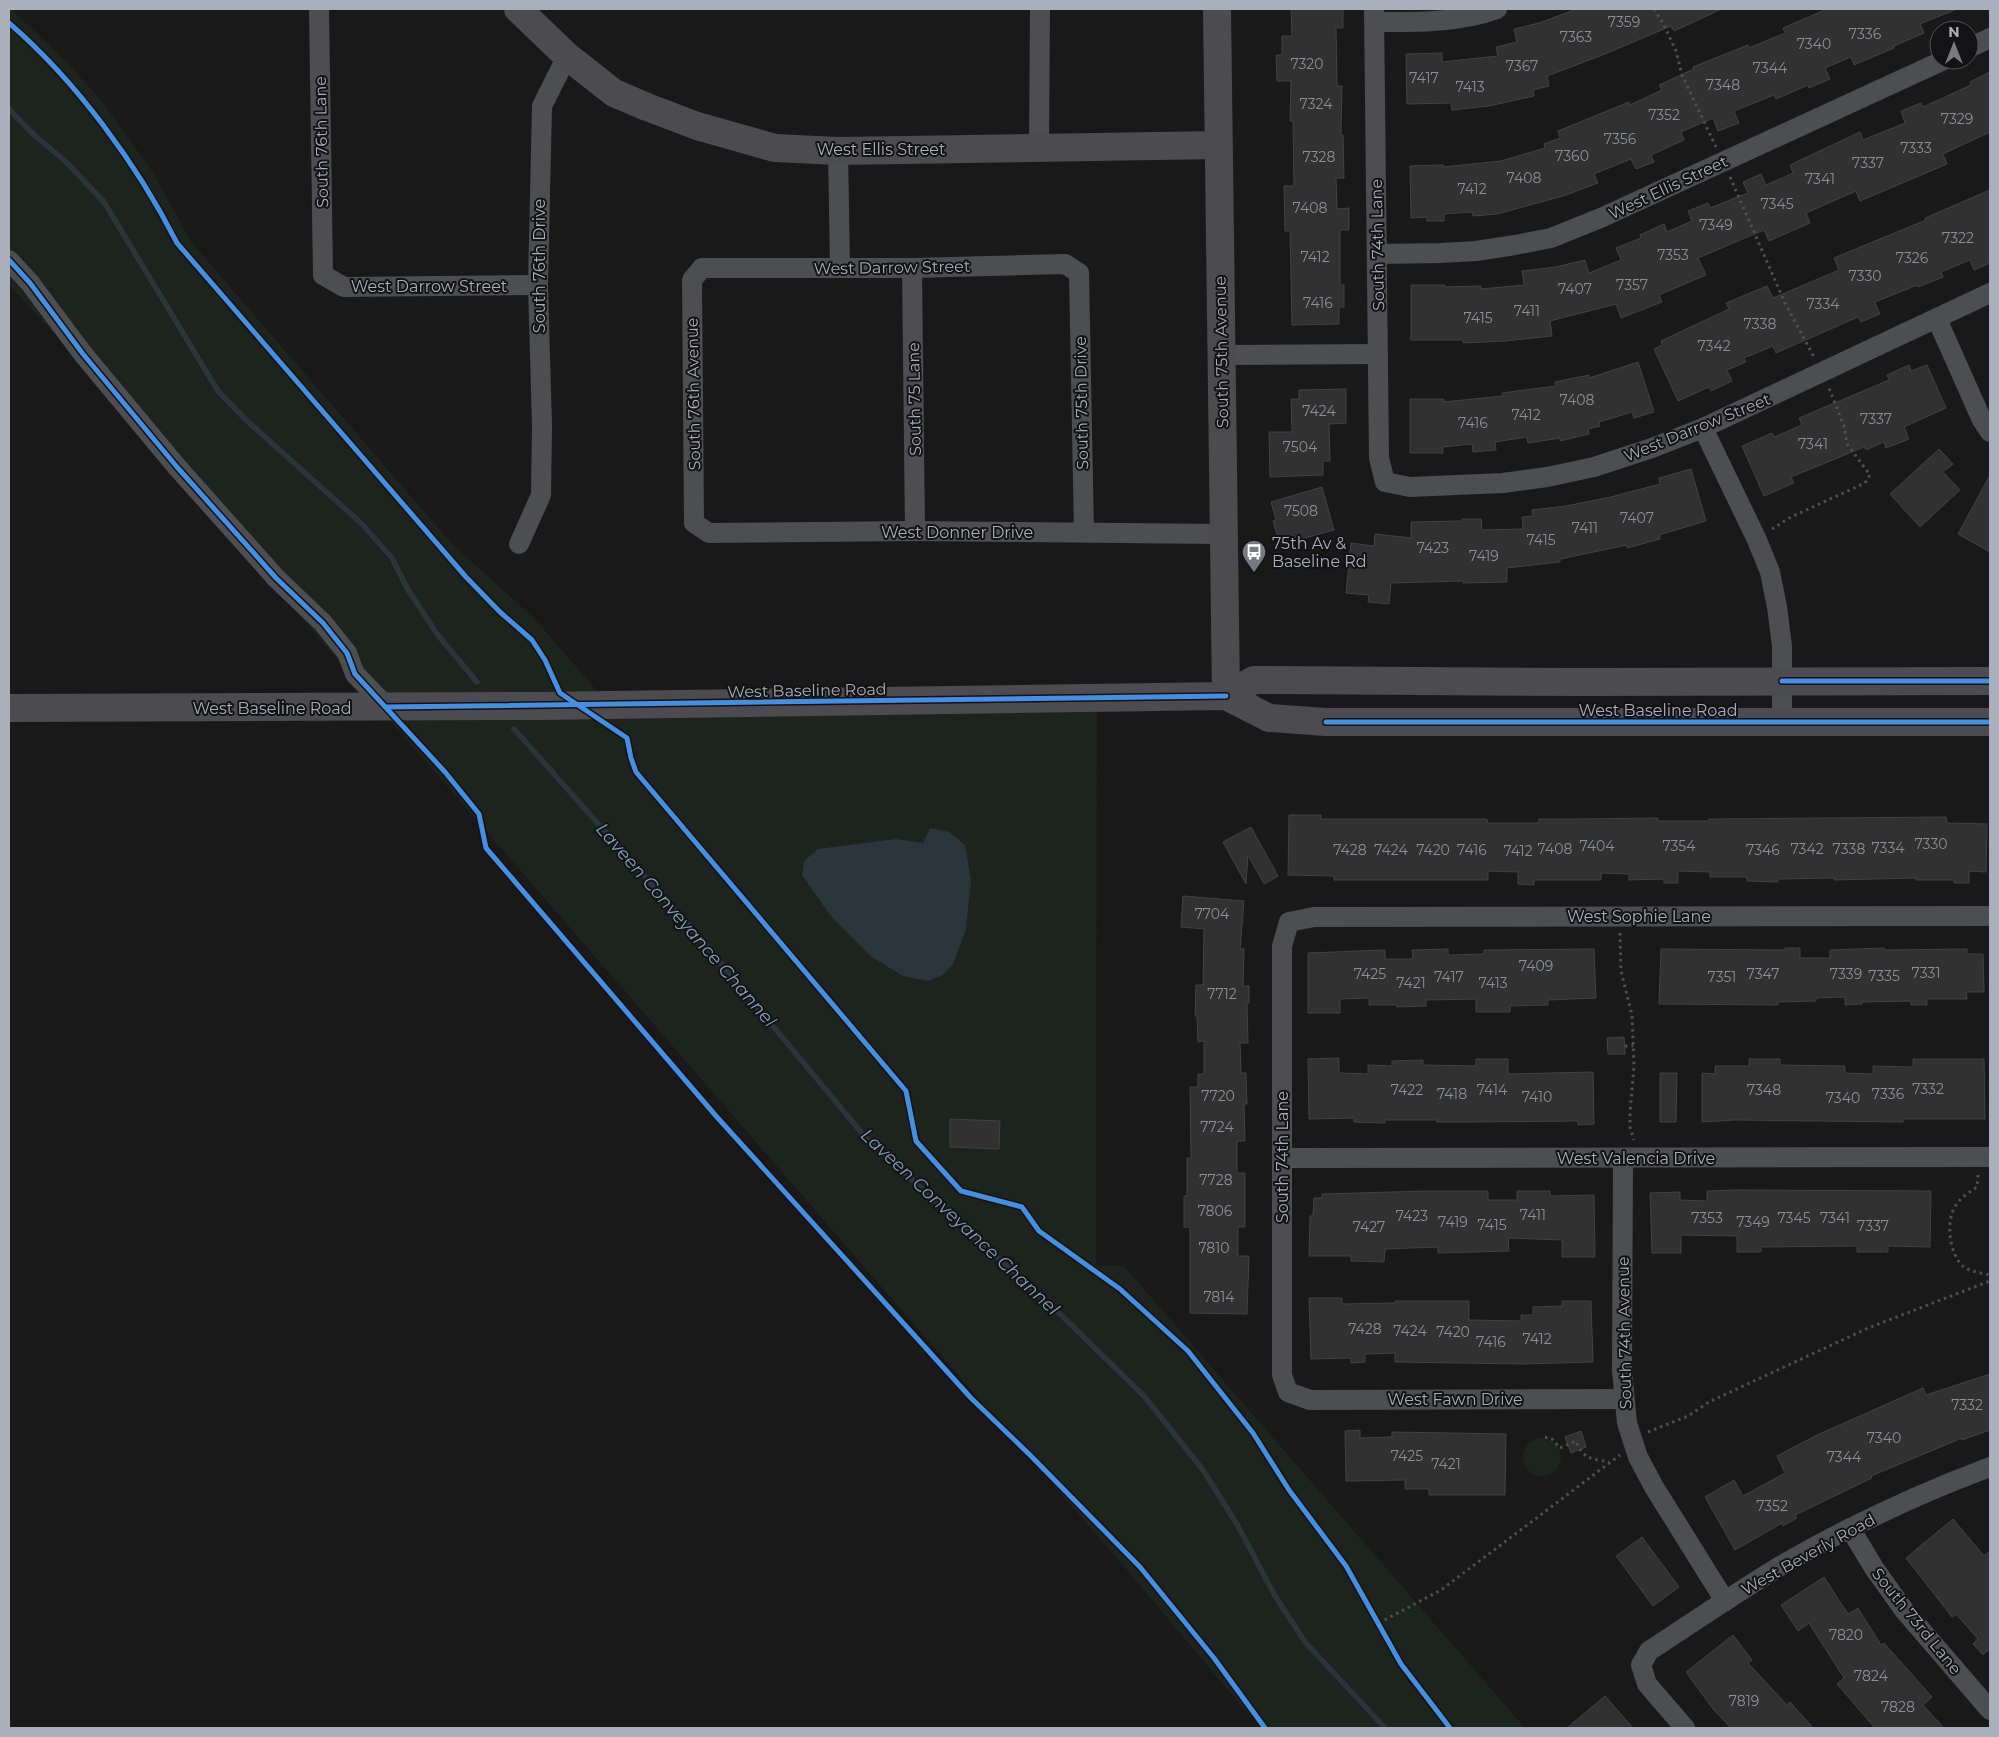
<svg xmlns="http://www.w3.org/2000/svg" width="1999" height="1737" viewBox="0 0 1999 1737" font-family="Montserrat,sans-serif">
<style>
.green{fill:#1c241d}
.water{fill:#2b353c}
.lines{fill:none;stroke-linecap:round;stroke-linejoin:round}
.stream{stroke:#2b353c;stroke-width:5.5}
.building{fill:#313131;stroke:#414245}
.path{stroke:#4f5053;stroke-width:3;stroke-dasharray:2.5 4;stroke-linecap:butt}
.street{stroke:#4c4e52;stroke-width:20}
.secondary{stroke:#4c4c50;stroke-width:28}
.cycleway-casing{stroke:#131315;stroke-width:8}
.cycleway{stroke:#468fdf;stroke-width:5}
.labels{text-anchor:middle;stroke-width:4;stroke-linejoin:round;paint-order:stroke}
.number-label{font-size:14px;fill:#8b9098}
.street-label{font-size:16px;fill:#a9afbb;stroke:#131315}
.poi-label{font-size:16px;fill:#a9afbb;stroke:#131315;text-anchor:start}
.water-label{font-size:18px;font-style:italic;fill:#7ea0b8;stroke:#131315}
</style>
<rect width="100%" height="100%" fill="#191919"/>
<g class="green">
<path d="M9,9H11L68,63L104,104L152,171L192,243L454,546L533,617L618,715L1097,712L1096,1265L1124,1266L1525,1728H1260L1121,1563L55,334L9,285Z"/>
<circle cx="1542" cy="1457" r="19"/>
</g>
<path class="water" d="M930,828L949,832L965,845L971,881L966,929L953,964L943,975L928,981L903,976L872,957L830,915L802,875L804,861L818,849L896,839L923,843Z"/>
<g class="lines">
<g class="stream">
<path d="M9,109L32,133L66,162L104,202L218,391L246,420L361,523L392,558L407,588L437,634L477,682"/>
<path d="M514,729L704,943L866,1138L1061,1315L1144,1396L1203,1470L1238,1526L1275,1596L1305,1642L1385,1728"/>
</g>
</g>
<g class="building">
<path d="M1291,9H1343V28H1336L1337,86H1342L1341,135H1343L1344,178H1336L1337,209L1349,208V230H1340V285H1344V307H1339V324L1292,325L1290,231H1285L1284,186H1294L1293,121H1290L1291,81H1277L1276,55H1282V36H1292Z"/>
<path d="M1577,9H1722L1674,31L1671,26L1605,54L1547,76L1549,86L1533,90L1534,96L1489,106L1452,110L1451,103L1407,104L1406,54L1442,53V62L1498,56L1496,47L1517,42L1514,29L1539,23Z"/>
<path d="M1827,9H1957L1920,24L1924,33L1894,46V48L1854,65L1851,57L1825,68L1830,79L1809,88L1808,85L1776,99L1774,95L1734,111L1739,123L1718,131L1713,118L1681,132L1684,140L1651,155L1654,162L1636,169L1631,159L1594,174L1598,183L1563,196L1497,214L1473,216L1472,212L1444,214V221H1427V217L1411,218L1410,166L1443,165V167L1501,161L1545,148L1544,144L1560,138L1558,131L1629,102L1630,105L1662,90L1659,85L1694,69L1693,67L1748,45L1749,48L1785,33L1783,28Z"/>
<path d="M1990,72V132L1943,154L1947,164L1860,201L1856,191L1806,213L1810,223L1769,241L1764,230L1698,258L1706,275L1659,295L1662,302L1621,318L1616,304L1550,321L1552,336L1505,341L1463,343L1462,340H1411V285H1445V287L1481,286V289L1524,285L1522,271L1556,267L1585,260L1589,273L1621,260L1616,248L1641,238L1640,235L1664,224L1667,232L1692,221L1688,211L1708,203L1710,208L1748,193L1743,182L1761,174L1766,185L1793,173L1790,165L1860,132L1863,140L1905,123L1901,111L1921,103L1923,107L1971,85L1970,82Z"/>
<path d="M1990,190V263L1974,270L1970,260L1941,272L1943,277L1918,287L1917,285L1875,302L1880,314L1861,322L1858,317L1776,353L1773,346L1744,358L1746,362L1727,370L1732,381L1711,391L1709,387L1678,401L1654,349L1662,345L1661,341L1729,309L1726,303L1767,286L1773,298L1839,270L1834,258L1926,220L1925,218Z"/>
<path d="M1638,362L1654,412L1634,418L1632,412L1599,422L1600,426L1588,429L1589,434L1560,441V438L1528,443L1527,437L1495,442L1496,450L1473,452L1472,444L1443,447V453H1410V399H1444V402L1503,396L1502,393L1556,386L1555,382L1589,375V378Z"/>
<path d="M1909,365L1911,371L1927,365L1946,408L1904,427L1909,439L1886,448L1884,442L1866,450L1864,447L1791,477L1794,483L1764,496L1742,446L1772,433L1774,437L1802,425L1799,418L1889,380L1887,375Z"/>
<path d="M1346,389V423L1329,424L1330,461H1323V475L1270,477L1269,432H1292L1291,399H1299V390Z"/>
<path d="M1939,449L1953,464L1943,472L1960,490L1920,527L1890,494Z"/>
<path d="M1691,469L1706,521L1659,535L1660,539L1627,548V545L1560,559V562L1507,568V582L1463,583V581L1391,583L1389,604L1368,602L1369,595L1346,593L1351,543L1374,546L1375,534L1411,538V522L1462,521V519H1481L1482,530L1523,529L1522,517L1533,516L1532,510L1566,506L1611,497L1660,484L1659,478Z"/>
<path d="M1990,475V552L1958,534Z"/>
<path d="M1322,487L1334,530L1280,545L1273,521L1276,520L1271,502Z"/>
<path d="M1289,815H1321V819H1487L1488,823H1539V819H1574L1658,818V821H1709V819L1946,817L1947,823L1987,824L1986,872L1969,871V883H1954V880H1916V878L1834,880V878L1778,879V882L1747,881V877H1710V872L1678,871V883H1664V879L1629,880V874L1601,873V880H1534V885L1518,884V872L1488,871V880H1334V876L1288,875Z"/>
<path d="M1251,827L1278,876L1264,884L1248,855L1246,884L1223,842Z"/>
<path d="M1183,896L1244,901L1240,949H1244L1243,986H1249V1003H1247L1248,1043H1240L1241,1073H1246L1247,1104H1244L1245,1141H1237V1173H1245V1227H1238V1256H1249L1247,1314L1190,1313V1227H1184V1196H1187V1158H1191L1190,1087H1198V1074H1204V1041L1198,1042L1197,1016H1195L1196,985H1203L1204,929L1181,927Z"/>
<path d="M1785,948H1800V958H1830V950L1884,948V950L1967,949V954H1983L1984,992H1966L1967,999H1927V1005H1911V1001L1862,1002V1004L1845,1005V997L1816,998V1001L1778,1002V1005L1659,1004L1661,949L1785,950Z"/>
<path d="M1448,949V955L1484,954V950L1594,949L1596,998L1548,1000V1005L1510,1006V1012H1476V999L1426,1000V1006L1397,1007V1005H1369V998L1340,999V1013H1308V953L1385,950V959H1413L1412,950Z"/>
<path d="M1624,1037L1625,1054H1608L1607,1038Z"/>
<path d="M1339,1058V1073L1368,1074V1065L1392,1066V1061L1423,1060V1065L1476,1066V1059H1508V1074L1593,1072L1594,1124L1578,1125V1121L1467,1122H1437V1120H1385V1123L1354,1122V1118L1309,1119L1308,1059Z"/>
<path d="M1749,1059H1780V1065L1845,1066V1073L1873,1074V1066L1913,1067V1059H1984L1985,1119H1903V1122L1734,1120L1702,1122V1073L1715,1074V1066H1749Z"/>
<path d="M1660,1073H1677L1676,1122H1660Z"/>
<path d="M950,1119L1000,1121L999,1149L950,1147Z"/>
<path d="M1736,1190L1931,1191L1930,1247L1888,1246V1252H1857V1246L1761,1247V1252H1737V1236L1681,1235V1253H1652L1650,1193L1680,1192V1200L1707,1201V1191Z"/>
<path d="M1427,1191H1488V1200H1517V1191H1550V1196L1594,1195L1595,1257H1562V1240L1508,1238L1509,1251L1438,1253V1247L1385,1249L1384,1262L1351,1261V1256H1309L1310,1216H1313L1314,1198H1322V1194Z"/>
<path d="M1309,1298H1342V1304L1395,1303V1301H1469V1320L1521,1321V1315H1533V1307L1562,1306V1301H1591L1593,1362L1524,1364L1395,1362V1353L1365,1354V1362L1351,1363V1358L1311,1359Z"/>
<path d="M1990,1374V1430L1962,1440V1438L1871,1476L1872,1478L1795,1515L1797,1518L1783,1526L1782,1523L1735,1550L1705,1497L1734,1480L1743,1496L1785,1473L1777,1456L1817,1435L1923,1388L1926,1395Z"/>
<path d="M1360,1430V1438L1392,1437V1432L1506,1434L1505,1495H1429V1489H1405V1480L1346,1481L1345,1431Z"/>
<path d="M1581,1431L1586,1447L1571,1453L1565,1437Z"/>
<path d="M1953,1519L1984,1556L1990,1551V1653L1988,1650L1983,1655L1973,1644L1978,1639L1956,1614L1952,1617L1906,1558Z"/>
<path d="M1642,1537L1679,1587L1653,1606L1616,1556Z"/>
<path d="M1824,1577L1848,1614L1858,1608L1881,1645L1884,1643L1932,1697L1923,1705L1944,1728H1875L1837,1684L1844,1678L1809,1623L1798,1631L1781,1605Z"/>
<path d="M1733,1635L1752,1660L1748,1663L1787,1705L1790,1702L1813,1728H1731L1713,1709L1686,1672Z"/>
<path d="M1605,1696L1633,1728H1567Z"/>
</g>
<g class="lines">
<g class="path">
<path d="M1654,9L1664,25L1676,51L1682,75L1716,147"/>
<path d="M1730,177L1785,303L1814,357"/>
<path d="M1772,529L1791,517L1865,483L1870,475L1847,444L1844,426L1829,388"/>
<path d="M1620,933L1621,971L1632,1015L1634,1066L1630,1113V1127L1634,1140"/>
<path d="M1625,1046H1633"/>
<path d="M1978,1175L1977,1187C1970,1192 1961,1197 1956,1205C1945,1220 1949,1255 1964,1267C1971,1272 1982,1273 1990,1275"/>
<path d="M1648,1432L1688,1416L1709,1402L1868,1328L1990,1281"/>
<path d="M1545,1437L1552,1439L1560,1448L1576,1441C1584,1460 1590,1458 1609,1462"/>
<path d="M1379,1623L1441,1590L1620,1455"/>
</g>
<g class="street">
<path d="M319,9L323,275L344,287L538,285"/>
<path d="M1374,9L1379,458L1385,482L1410,487L1503,483L1547,477L1594,467L1652,448L1703,428L1990,293"/>
<path d="M1375,22C1417,22 1457,23 1497,9"/>
<path d="M1969,48L1990,38"/>
<path d="M1039,148L1040,9"/>
<path d="M838,151L840,267"/>
<path d="M1377,254L1441,253L1476,251L1515,245L1551,238L1603,217L1944,60"/>
<path d="M9,260L30,283L83,354L177,467L276,578L323,623L347,653L355,674L387,707"/>
<path d="M912,268L915,531"/>
<path d="M1937,319L1981,418L1990,432"/>
<path d="M1221,355L1378,354"/>
<path d="M1703,428L1757,540L1770,572L1777,607L1782,646V722"/>
<path d="M1084,533L1079,273L1065,264L912,268H702L692,280L694,523L709,533L915,531L1224,534"/>
<path d="M519,544L541,495L542,426L538,285L542,106L567,56"/>
<path d="M1282,1158L1990,1157"/>
<path d="M1623,1158L1622,1370L1627,1423L1638,1457L1654,1487L1725,1601"/>
<path d="M1624,1399L1310,1400L1288,1392L1282,1375V946L1289,922L1314,917L1990,916"/>
<path d="M1850,1528L1874,1568L1904,1610L1990,1710"/>
<path d="M1685,1728L1647,1684L1641,1665L1649,1651C1695,1621 1740,1590 1787,1562C1852,1525 1920,1493 1990,1467"/>
</g>
<g class="secondary">
<path d="M518,9L567,56L614,93L647,107L697,126L775,148L838,151L1218,145"/>
<path d="M1217,9L1226,696"/>
<path d="M1226,696L1254,680L1584,682L1990,681"/>
<path d="M9,708L540,706L1226,696L1269,718L1326,722H1990"/>
</g>
<defs>
<g id="cycleway">
<path d="M9,23C76,81 137,164 177,243L466,577L500,612L532,640L545,660L560,693L627,738L631,758L636,772L906,1091L916,1141L961,1191L1022,1207L1039,1231L1120,1289L1188,1351L1253,1433L1289,1490L1346,1566L1401,1664L1450,1728"/>
<path d="M9,260L30,283L83,354L177,467L276,578L323,623L347,653L355,674L445,772L479,814L486,848L716,1116L971,1398L1029,1454L1140,1567L1214,1658L1265,1728"/>
<path d="M1782,681H1990"/>
<path d="M387,707L1226,696"/>
<path d="M1326,722H1990"/>
</g>
</defs>
<use href="#cycleway" class="cycleway-casing"/>
<use href="#cycleway" class="cycleway"/>
</g>
<defs>
<symbol id="bus-pin" viewBox="-11 -11 22 30"><path d="M0 17L-7.5 6A9.5 9.5 0 1 1 7.5 6Z" fill="#777a82" stroke="#131315"/><path d="M-5-6H5V4H4V6H2V4H-2V6H-4V4H-5ZM-3.5-4V0h7V-4ZM-3.5 1.2v1.5H-2V1.2ZM2 1.2v1.5H3.5V1.2Z" fill="#fff"/></symbol>
</defs>
<g fill-rule="evenodd">
<use href="#bus-pin" x="1240" y="538" width="28" height="38"/>
</g>
<g class="labels">
<g class="number-label">
<text x="1624" y="27">7359</text>
<text x="1865" y="39">7336</text>
<text x="1576" y="42">7363</text>
<text x="1814" y="49">7340</text>
<text x="1307" y="69">7320</text>
<text x="1522" y="71">7367</text>
<text x="1770" y="73">7344</text>
<text x="1424" y="83">7417</text>
<text x="1723" y="90">7348</text>
<text x="1470" y="92">7413</text>
<text x="1316" y="109">7324</text>
<text x="1664" y="120">7352</text>
<text x="1957" y="124">7329</text>
<text x="1620" y="144">7356</text>
<text x="1916" y="153">7333</text>
<text x="1572" y="161">7360</text>
<text x="1319" y="162">7328</text>
<text x="1868" y="168">7337</text>
<text x="1524" y="183">7408</text>
<text x="1820" y="184">7341</text>
<text x="1472" y="194">7412</text>
<text x="1777" y="209">7345</text>
<text x="1310" y="213">7408</text>
<text x="1716" y="230">7349</text>
<text x="1958" y="243">7322</text>
<text x="1673" y="260">7353</text>
<text x="1315" y="262">7412</text>
<text x="1912" y="263">7326</text>
<text x="1865" y="281">7330</text>
<text x="1632" y="290">7357</text>
<text x="1575" y="294">7407</text>
<text x="1318" y="308">7416</text>
<text x="1823" y="309">7334</text>
<text x="1527" y="316">7411</text>
<text x="1478" y="323">7415</text>
<text x="1760" y="329">7338</text>
<text x="1714" y="351">7342</text>
<text x="1577" y="405">7408</text>
<text x="1319" y="416">7424</text>
<text x="1526" y="420">7412</text>
<text x="1876" y="424">7337</text>
<text x="1473" y="428">7416</text>
<text x="1813" y="449">7341</text>
<text x="1300" y="452">7504</text>
<text x="1301" y="516">7508</text>
<text x="1637" y="523">7407</text>
<text x="1585" y="533">7411</text>
<text x="1541" y="545">7415</text>
<text x="1433" y="553">7423</text>
<text x="1484" y="561">7419</text>
<text x="1931" y="849">7330</text>
<text x="1597" y="851">7404</text>
<text x="1679" y="851">7354</text>
<text x="1888" y="853">7334</text>
<text x="1555" y="854">7408</text>
<text x="1807" y="854">7342</text>
<text x="1849" y="854">7338</text>
<text x="1350" y="855">7428</text>
<text x="1391" y="855">7424</text>
<text x="1433" y="855">7420</text>
<text x="1472" y="855">7416</text>
<text x="1763" y="855">7346</text>
<text x="1518" y="856">7412</text>
<text x="1212" y="919">7704</text>
<text x="1536" y="971">7409</text>
<text x="1926" y="978">7331</text>
<text x="1370" y="979">7425</text>
<text x="1763" y="979">7347</text>
<text x="1846" y="979">7339</text>
<text x="1884" y="981">7335</text>
<text x="1449" y="982">7417</text>
<text x="1722" y="982">7351</text>
<text x="1411" y="988">7421</text>
<text x="1493" y="988">7413</text>
<text x="1222" y="999">7712</text>
<text x="1928" y="1094">7332</text>
<text x="1407" y="1095">7422</text>
<text x="1492" y="1095">7414</text>
<text x="1764" y="1095">7348</text>
<text x="1452" y="1099">7418</text>
<text x="1888" y="1099">7336</text>
<text x="1218" y="1101">7720</text>
<text x="1537" y="1102">7410</text>
<text x="1843" y="1103">7340</text>
<text x="1217" y="1132">7724</text>
<text x="1216" y="1185">7728</text>
<text x="1215" y="1216">7806</text>
<text x="1533" y="1220">7411</text>
<text x="1412" y="1221">7423</text>
<text x="1707" y="1223">7353</text>
<text x="1794" y="1223">7345</text>
<text x="1835" y="1223">7341</text>
<text x="1453" y="1227">7419</text>
<text x="1753" y="1227">7349</text>
<text x="1492" y="1230">7415</text>
<text x="1873" y="1231">7337</text>
<text x="1369" y="1232">7427</text>
<text x="1214" y="1253">7810</text>
<text x="1219" y="1302">7814</text>
<text x="1365" y="1334">7428</text>
<text x="1410" y="1336">7424</text>
<text x="1453" y="1337">7420</text>
<text x="1537" y="1344">7412</text>
<text x="1491" y="1347">7416</text>
<text x="1967" y="1410">7332</text>
<text x="1884" y="1443">7340</text>
<text x="1407" y="1461">7425</text>
<text x="1844" y="1462">7344</text>
<text x="1446" y="1469">7421</text>
<text x="1772" y="1511">7352</text>
<text x="1846" y="1640">7820</text>
<text x="1871" y="1681">7824</text>
<text x="1744" y="1706">7819</text>
<text x="1898" y="1712">7828</text>
</g>
<g class="street-label">
<text transform="translate(321 142) rotate(-91)" y="6">South 76th Lane</text>
<text x="881" y="155">West Ellis Street</text>
<text transform="translate(1668 187) rotate(-25)" y="6">West Ellis Street</text>
<text transform="translate(1377 245) rotate(-91)" y="6">South 74th Lane</text>
<text transform="translate(539 266) rotate(-90)" y="6">South 76th Drive</text>
<text transform="translate(892 267) rotate(-1)" y="6">West Darrow Street</text>
<text x="429" y="292">West Darrow Street</text>
<text transform="translate(1221 352) rotate(-91)" y="6">South 75th Avenue</text>
<text transform="translate(693 394) rotate(-91)" y="6">South 76th Avenue</text>
<text transform="translate(914 399) rotate(-91)" y="6">South 75 Lane</text>
<text transform="translate(1081 403) rotate(-91)" y="6">South 75th Drive</text>
<text transform="translate(1697 427) rotate(-22)" y="6">West Darrow Street</text>
<text x="957" y="538">West Donner Drive</text>
<text transform="translate(807 690) rotate(-1)" y="6">West Baseline Road</text>
<text x="272" y="714">West Baseline Road</text>
<text x="1658" y="716">West Baseline Road</text>
<text x="1639" y="922">West Sophie Lane</text>
<text transform="translate(1282 1157) rotate(-90)" y="6">South 74th Lane</text>
<text x="1636" y="1164">West Valencia Drive</text>
<text transform="translate(1624 1333) rotate(-91)" y="6">South 74th Avenue</text>
<text x="1455" y="1405">West Fawn Drive</text>
<text transform="translate(1808 1554) rotate(-29)" y="6">West Beverly Road</text>
<text transform="translate(1917 1621) rotate(51)" y="6">South 73rd Lane</text>
</g>
<g class="poi-label">
<text x="1272" y="549">75th Av &amp;<tspan x="1272" dy="18">Baseline Rd</tspan></text>
</g>
<g class="water-label">
<text transform="translate(686 925) rotate(49)" y="6">Laveen Conveyance Channel</text>
<text transform="translate(960 1222) rotate(43)" y="6">Laveen Conveyance Channel</text>
</g>
</g>
<rect width="1999" height="1737" fill="none" stroke="#a9afbb" stroke-width="20"/>
<g transform="translate(1954 45)"><circle r="24" fill="#131315" stroke="#4f5157"/>
<path d="M0-4L9 19L0 12L-9 19Z" fill="#777a82"/>
<text y="-8" font-size="14" font-weight="bold" text-anchor="middle" fill="#a9afbb">N</text>
</g>
</svg>
